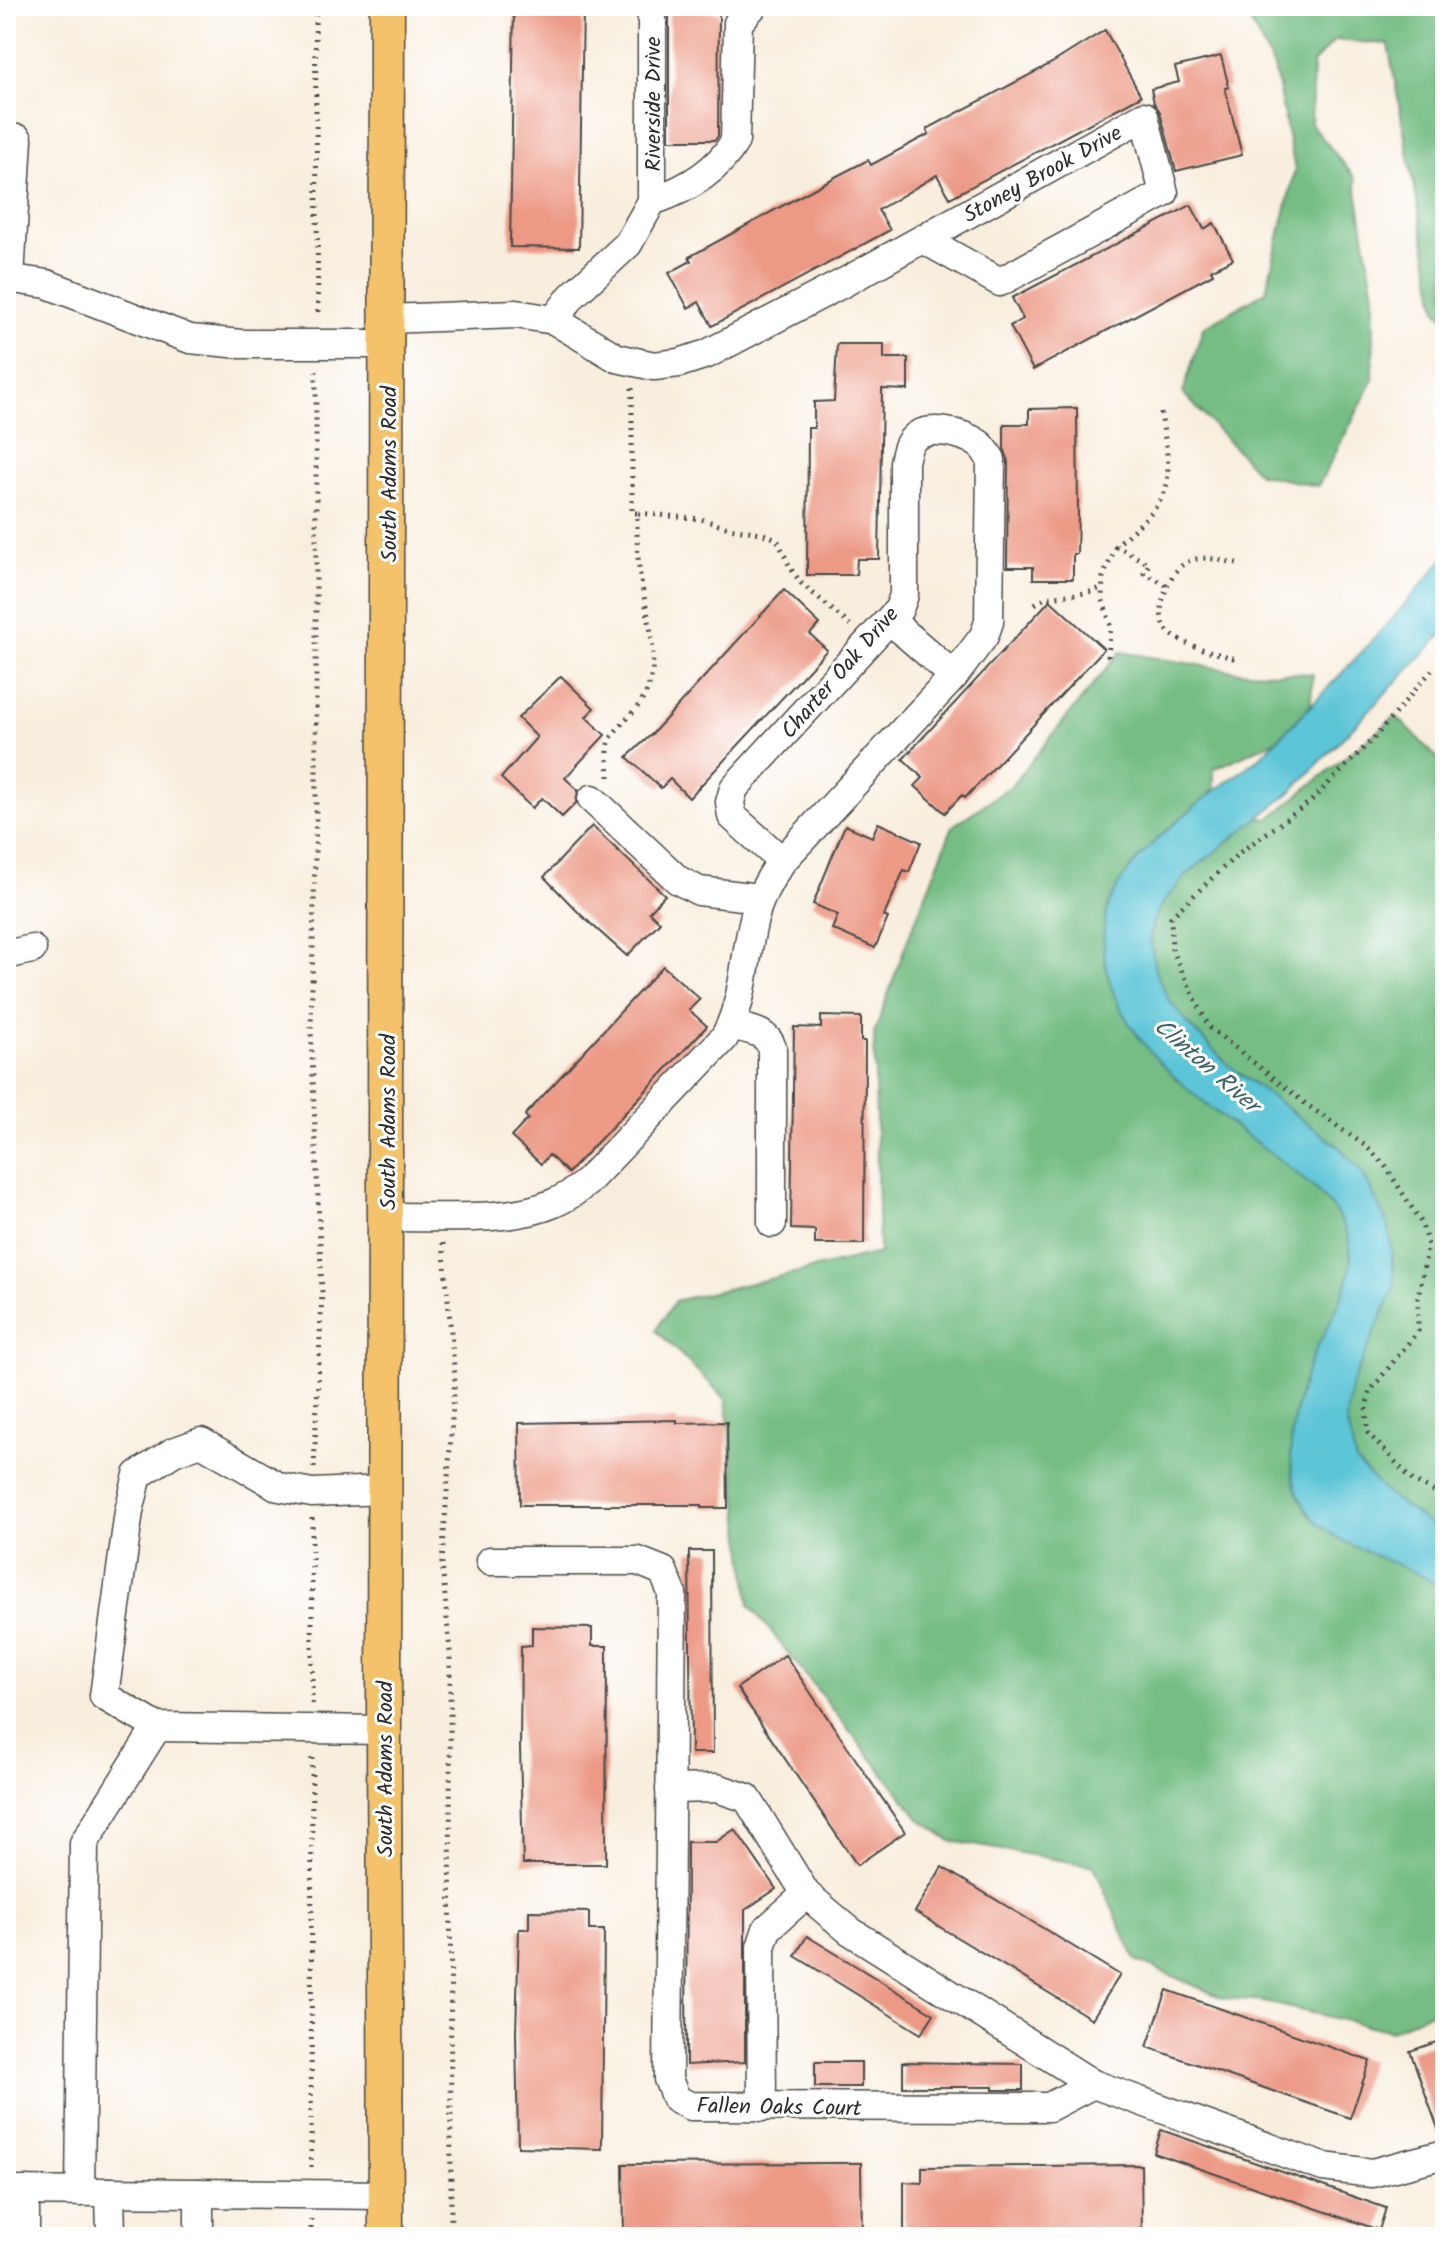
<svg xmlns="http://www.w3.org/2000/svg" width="1451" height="2243" viewBox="0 0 1451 2243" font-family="Kalam,sans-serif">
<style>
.forest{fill:#74bd84;stroke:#507458;stroke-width:2}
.water{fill:#5cc5d7;stroke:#447881;stroke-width:2}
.building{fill:#ec9985}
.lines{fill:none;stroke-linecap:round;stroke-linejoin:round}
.minor-casing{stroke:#4a4846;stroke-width:31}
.major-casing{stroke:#4a4846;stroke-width:37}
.path{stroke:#4a4846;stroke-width:5;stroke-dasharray:2 6;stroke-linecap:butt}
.minor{stroke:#fff;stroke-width:28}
.major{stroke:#f3c26a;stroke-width:34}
.labels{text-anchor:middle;stroke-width:6;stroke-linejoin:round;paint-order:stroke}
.street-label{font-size:22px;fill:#2b2b2b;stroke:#fff}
.water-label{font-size:24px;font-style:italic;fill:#3c6167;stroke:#fff}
</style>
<rect width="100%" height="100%" fill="#fff"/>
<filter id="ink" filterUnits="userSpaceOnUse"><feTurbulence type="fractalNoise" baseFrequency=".0125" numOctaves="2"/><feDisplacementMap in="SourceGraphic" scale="16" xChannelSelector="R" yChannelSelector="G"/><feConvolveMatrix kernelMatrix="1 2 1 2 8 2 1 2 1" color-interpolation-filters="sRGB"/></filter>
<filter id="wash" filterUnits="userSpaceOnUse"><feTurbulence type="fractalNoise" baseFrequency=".006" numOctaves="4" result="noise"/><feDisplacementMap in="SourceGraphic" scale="32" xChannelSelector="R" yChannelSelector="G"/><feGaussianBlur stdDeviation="1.8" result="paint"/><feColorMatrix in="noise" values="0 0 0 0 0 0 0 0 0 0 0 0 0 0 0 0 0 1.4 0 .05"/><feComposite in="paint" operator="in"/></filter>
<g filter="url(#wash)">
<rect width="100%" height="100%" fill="#f8eede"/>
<g class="forest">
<path d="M1245,6H1445V318L1437,310L1388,44L1335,40L1313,63L1311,124L1355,178L1374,295L1373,381L1318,486L1259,474L1183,393L1203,328L1266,291L1295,170L1274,67L1244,10Z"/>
<path d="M1120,652L1240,672L1313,674L1309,725L1214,769L1213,812L1269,819L1396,716L1445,766V2005L1391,2031L1255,2000L1223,1998L1135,1960L1094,1866L951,1841L919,1818L750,1605L726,1399L656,1330L675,1301L879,1253L874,1034L906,944L953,826L1011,786Z"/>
</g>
<path class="water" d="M1445,557V631L1291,792L1185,876L1161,906L1153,922L1150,935L1155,971L1169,1000L1191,1027L1227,1064L1338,1146L1363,1174L1389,1227L1395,1286L1351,1386L1346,1419L1356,1462L1387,1494L1445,1535V1592C1436,1586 1427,1578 1416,1573C1386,1559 1351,1549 1324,1528C1275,1491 1290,1418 1308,1368C1322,1329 1356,1290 1350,1246C1344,1206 1301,1177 1272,1154C1198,1100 1089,1027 1105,920C1112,871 1177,820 1214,791C1230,779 1249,768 1263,754C1326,691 1389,626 1445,557Z"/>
<g id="blocks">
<g class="building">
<path d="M514,6H583L579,248L510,247Z"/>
<path d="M669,12H719L718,136L715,140H669Z"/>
<path d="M1105,30L1141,96L950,198L937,175L878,210L890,230L712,326L699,302L688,308L669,273L691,261L689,257L837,176L868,160L871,165L929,134L927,129L1052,63Z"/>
<path d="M1221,56L1229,87L1225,88L1242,155L1176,171L1160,112L1154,103L1151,89L1179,82L1175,67Z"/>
<path d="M1191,205L1204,229L1214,223L1233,259L1211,270L1213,274L1033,370L1010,326L1023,319L1012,298Z"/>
<path d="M837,344H884V358H908V390L882,389L879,559H857L856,575H807L808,428H814V402L834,401Z"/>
<path d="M1077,408L1078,514L1077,554H1073V579H1033V567H1007L1008,459L1004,448V424H1029V409Z"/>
<path d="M784,590L820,624L810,634L827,650L689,798L670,779L661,788L627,757L653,733Z"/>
<path d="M1050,600L1104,649L1001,760L965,798L962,795L945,813L915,786L923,778L903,759Z"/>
<path d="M561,676L594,708L586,717L605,735L565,778L578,790L576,803L562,817L542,798L532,808L501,778L537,737L518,718Z"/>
<path d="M878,823L921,842L909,872L904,870L884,916L888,918L875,948L832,929L838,915L813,904L845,825L872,837Z"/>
<path d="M592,826L665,895L649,912L660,922L627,956L581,915L544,877Z"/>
<path d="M663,966L700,999L689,1010L707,1026L568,1173L549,1155L541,1164L511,1137L528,1119L525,1115Z"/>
<path d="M821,1016L861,1017V1041H865L864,1244H815V1230L791,1229L794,1027L821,1028Z"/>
<path d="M677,1420V1423L727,1422L728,1508H702V1505H520L519,1423Z"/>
<path d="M689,1551H712L713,1753H691Z"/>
<path d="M532,1627L592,1628V1646H607L606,1864H523L520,1748L521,1646L532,1645Z"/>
<path d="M785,1655L905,1832L857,1865L737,1688Z"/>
<path d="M735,1829L776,1889L745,1910V2062L686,2065L687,1842H716Z"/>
<path d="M942,1867L1120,1975L1092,2019L915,1912Z"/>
<path d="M529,1911L589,1912V1930H604L602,2149L518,2147L516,2032L519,1929H529Z"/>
<path d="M807,1936L934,2014L921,2034L795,1956Z"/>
<path d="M1167,1990L1370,2061L1350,2118L1147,2047Z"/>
<path d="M1445,2039V2137H1441L1410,2051Z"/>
<rect x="815" y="2062" width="46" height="25"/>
<path d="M903,2062L1023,2064V2090H993V2087H903Z"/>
<path d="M1161,2130L1386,2208L1379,2230L1154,2153Z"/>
<path d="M832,2163H861L862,2237H624L623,2164Z"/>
<path d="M1141,2165L1142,2237H904V2182L922,2183V2167Z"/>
</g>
</g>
</g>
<g filter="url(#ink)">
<use href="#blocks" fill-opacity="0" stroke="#4a4846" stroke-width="2"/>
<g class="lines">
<defs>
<g id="minor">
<path d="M652,201C685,190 717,172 735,141L738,23L753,6"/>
<path d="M6,278L47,284L190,339L241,344H388"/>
<path d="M10,278L18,139"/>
<path d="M388,319L516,314L554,320L617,358L654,366L679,363L707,354L845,282L1144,116L1164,193L1000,282L923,239"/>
<path d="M554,320L572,296L628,244L652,201V6"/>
<path d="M891,621L954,676"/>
<path d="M592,799L678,880L699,891L760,898"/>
<path d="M6,955L32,949"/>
<path d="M731,1025C747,1030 767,1030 772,1048V1223"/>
<path d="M387,1217C437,1216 508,1223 554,1203C566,1198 576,1191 586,1183L724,1038C744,1004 744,961 753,923C758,899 768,880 782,861L954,676L984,636L989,622L991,459C987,454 984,447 979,444C964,433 927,424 913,439C907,445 906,454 904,462V595L899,609L734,788L730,802L732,816L782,861"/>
<path d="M490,1561H638L663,1571L672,1593L668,2079L676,2099L690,2106L1049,2107L1093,2084"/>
<path d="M157,1727L104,1696L129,1511L138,1475L173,1452L201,1442L279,1487L312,1493L384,1490"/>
<path d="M670,1789L717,1788L747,1798L806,1894L850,1931L1093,2084L1323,2167L1372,2173L1445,2154"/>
<path d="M762,2107L761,1947L767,1929L806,1894"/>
<path d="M6,2191L386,2195"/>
<path d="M80,2192L84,1843L157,1727L384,1730"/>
<path d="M110,2192L111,2237"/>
<path d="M25,2237V2191"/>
<path d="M199,2237V2193"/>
</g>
<path id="major" d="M386,2237L384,1730L387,6"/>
</defs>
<use href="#minor" class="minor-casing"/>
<use href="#major" class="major-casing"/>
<g class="path">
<path d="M315,6L318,317"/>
<path d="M632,388V513H637"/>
<path d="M1161,413C1164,435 1170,460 1167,482C1164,507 1133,529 1116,546L1149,564L1144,573L1168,586"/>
<path d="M1237,563C1221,561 1202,554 1187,562C1168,571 1151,616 1169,632C1184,646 1213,652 1233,658L1239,656"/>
<path d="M1035,604C1055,590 1082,599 1102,587"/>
<path d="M1108,657L1111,626L1102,598L1103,577L1116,546"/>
<path d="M1432,670L1375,737L1310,802L1239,853L1171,917L1172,951L1209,1027L1306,1104L1367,1147L1384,1164L1421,1222L1428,1245L1418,1298V1331L1370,1391L1366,1406L1368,1433L1413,1481L1445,1497"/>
<path d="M609,777C609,767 606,750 610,740C618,723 642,710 649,685C660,649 645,610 640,575C637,554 637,534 637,513L701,519L729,528L761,533L777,539L791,569L801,583L850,625"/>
<path d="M443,1243L455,1377L442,1563L450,1652L451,2237"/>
<path d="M314,1468L322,1293L311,1031L316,813V371"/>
<path d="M312,1704V1518"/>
<path d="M311,2168L312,1754"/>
<path d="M311,2237V2218"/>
</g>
<use href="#minor" class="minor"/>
<use href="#major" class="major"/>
</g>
</g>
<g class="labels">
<g class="street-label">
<text transform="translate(652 104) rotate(-90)" y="8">Riverside Drive</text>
<text transform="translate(1042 173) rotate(-29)" y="8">Stoney Brook Drive</text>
<text transform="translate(388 474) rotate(-90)" y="8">South Adams Road</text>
<text transform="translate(839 672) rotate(-49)" y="8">Charter Oak Drive</text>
<text transform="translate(387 1122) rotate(-90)" y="8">South Adams Road</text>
<text transform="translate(384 1769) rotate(-90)" y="8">South Adams Road</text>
<text transform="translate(779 2106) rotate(1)" y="8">Fallen Oaks Court</text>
</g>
<g class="water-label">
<text transform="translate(1207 1065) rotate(41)" y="8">Clinton River</text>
</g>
</g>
<rect width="1451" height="2243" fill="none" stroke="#fff" stroke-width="32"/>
</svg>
